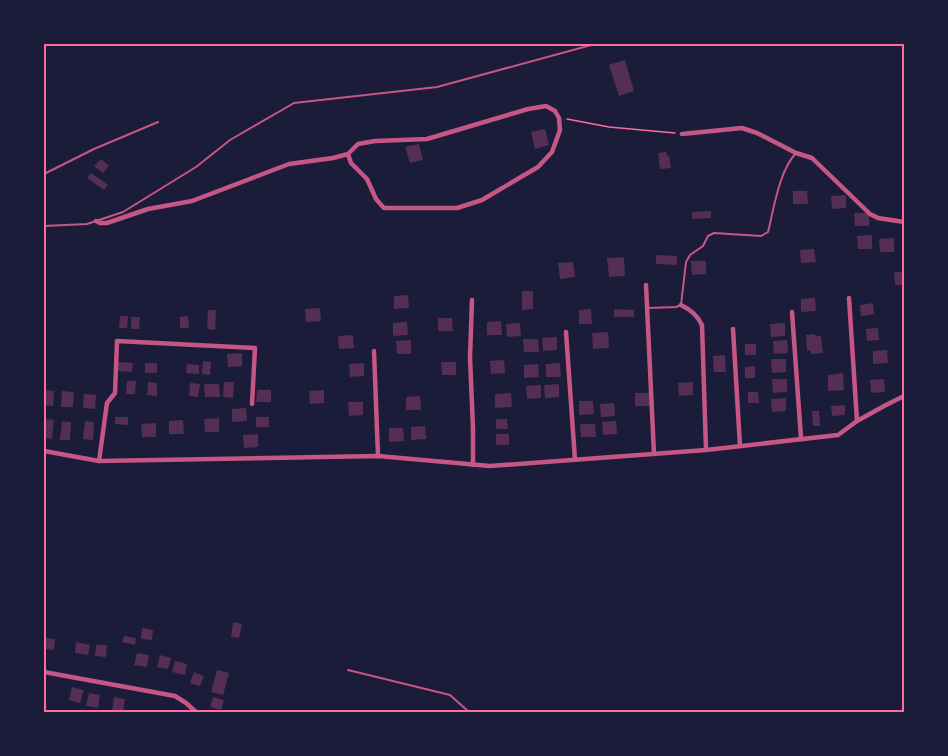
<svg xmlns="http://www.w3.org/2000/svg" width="948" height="756" viewBox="0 0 948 756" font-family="Raleway,sans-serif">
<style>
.building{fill:#542f53}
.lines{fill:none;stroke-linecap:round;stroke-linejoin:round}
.path{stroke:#ff6b9d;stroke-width:1.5}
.service{stroke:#c65784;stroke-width:2}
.minor{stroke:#c65784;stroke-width:4.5}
.neatline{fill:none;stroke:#ff6b9d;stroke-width:2}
</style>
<rect width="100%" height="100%" fill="#1b1b3a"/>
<g class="building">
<path d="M625,60L634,91L619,96L609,65Z"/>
<path d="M545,129L549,145L535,149L531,132Z"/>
<path d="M419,144L423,160L410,163L405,147Z"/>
<path d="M666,152L667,156L669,155L671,168L660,169L658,153Z"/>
<path d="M101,159L109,166L103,173L94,166Z"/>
<path d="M91,173L108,185L104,190L87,178Z"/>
<path d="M793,191H807L808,204H793Z"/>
<path d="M846,195V208L832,209L831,196Z"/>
<path d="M711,211V218L692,219V212Z"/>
<path d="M854,213H869V226H855Z"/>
<path d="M872,235V249H858L857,236Z"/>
<path d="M894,238V252H880L879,239Z"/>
<path d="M814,249L816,262L801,263L800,250Z"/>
<path d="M656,255L677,256V265L656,264Z"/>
<path d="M624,257L625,276L609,277L607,258Z"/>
<path d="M691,261H706V274L692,275Z"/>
<path d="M573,262L575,277L560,279L558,263Z"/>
<path d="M894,272H904V285H895Z"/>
<path d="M522,291H533V309L522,310Z"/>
<path d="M408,295L409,308L394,309V296Z"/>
<path d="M815,298L816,311L801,312V299Z"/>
<path d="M873,303L874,314L861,316L860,305Z"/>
<path d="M320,308L321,321L306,322L305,309Z"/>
<path d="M591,309L592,324H579V310Z"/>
<path d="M614,309L634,310V317H614Z"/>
<path d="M208,310H216L215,330L207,329Z"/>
<path d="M120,316H128L127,328H119Z"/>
<path d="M188,316L189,328H180V317Z"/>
<path d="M131,317H140L139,329H131Z"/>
<path d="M438,318H452L453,331H438Z"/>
<path d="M501,321L502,335H487V322Z"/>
<path d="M407,322L408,335L393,336V323Z"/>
<path d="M520,323L521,336L507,337L506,324Z"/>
<path d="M785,323V336L771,337L770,324Z"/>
<path d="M878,328L879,340L867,341L866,329Z"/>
<path d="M608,332L609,348L593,349L592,333Z"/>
<path d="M815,334V336H821L823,353L811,354L810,350L807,351L806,335Z"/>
<path d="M353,335L354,348L339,349L338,336Z"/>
<path d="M557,337V350L543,351L542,338Z"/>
<path d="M523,339H538L539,352H524Z"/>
<path d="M411,340V354H397L396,341Z"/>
<path d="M787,340L788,353L774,354L773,341Z"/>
<rect x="745" y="344" width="11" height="11"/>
<path d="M887,350L888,363L873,364V351Z"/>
<path d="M242,353V366L228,367L227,354Z"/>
<path d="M725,355L726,372H714L713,356Z"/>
<path d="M771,359H786V372L772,373Z"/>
<path d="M504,360L505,373L491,374L490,361Z"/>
<path d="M203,361L211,362L210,375L202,374Z"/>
<path d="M118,362L133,363L132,372L118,371Z"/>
<path d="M441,362H456V375H442Z"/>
<rect x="145" y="363" width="12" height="10"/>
<path d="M364,363V376L350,377L349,364Z"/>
<path d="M560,363L561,377H546V364Z"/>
<path d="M187,364L199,365V374L186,373Z"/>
<path d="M538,364L539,377L524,378V365Z"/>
<path d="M755,366V378H745V367Z"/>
<path d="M843,373L844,390L828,391V375Z"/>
<path d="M772,379H787V392L773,393Z"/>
<path d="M884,379L885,392L871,393L870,380Z"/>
<path d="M127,381H136L135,394H126Z"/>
<path d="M148,382L157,383V396L147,395Z"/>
<path d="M224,382H234L233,398L223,397Z"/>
<path d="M693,382V395L679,396L678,383Z"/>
<path d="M190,383L200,384L198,397L189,396Z"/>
<path d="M204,384H219L220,397H205Z"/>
<path d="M559,384V397L545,398L544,385Z"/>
<path d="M541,385V398L527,399L526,386Z"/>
<path d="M44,390L54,391L53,406L44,405Z"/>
<path d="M257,390H271V402H256Z"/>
<path d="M324,390V403L310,404L309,391Z"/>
<path d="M62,391L74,392L73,407H61Z"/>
<path d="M748,392H758L759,403H748Z"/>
<path d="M511,393L512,407L495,408V394Z"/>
<path d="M635,393H649L650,406H635Z"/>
<path d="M84,394L96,395L95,409L83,408Z"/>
<path d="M420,396L421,410H406V397Z"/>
<path d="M786,398V411L772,412L771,399Z"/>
<path d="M579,401H593L594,414L579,415Z"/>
<path d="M348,402H363V415L349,416Z"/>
<path d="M614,403L615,416L601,417L600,404Z"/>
<path d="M845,405V415L832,416L831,406Z"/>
<path d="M246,408L247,421L232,422V409Z"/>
<path d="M812,411H819L820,426H813Z"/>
<path d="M115,417H128V425L115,424Z"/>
<rect x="256" y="417" width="13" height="10"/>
<path d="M219,418V432H205L204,419Z"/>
<path d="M45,419L54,420L52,439L44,438Z"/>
<path d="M496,419H507L508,429H496Z"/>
<path d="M183,420L184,434H169V421Z"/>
<path d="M62,421L71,422L70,440H60Z"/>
<path d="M85,421L94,422L93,440L83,439Z"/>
<path d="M616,421L617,434L603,435L602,422Z"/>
<path d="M156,423V437H142L141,424Z"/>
<path d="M580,424H595L596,437H581Z"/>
<path d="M425,426L426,439L411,440V427Z"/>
<path d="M389,428H403L404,441L389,442Z"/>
<path d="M258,434V447L244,448L243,435Z"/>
<rect x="496" y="434" width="13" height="11"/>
<path d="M233,622L242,624L239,638L231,637Z"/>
<path d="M142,628L153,630L152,640L141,639Z"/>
<path d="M124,636L136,638L135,645L122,642Z"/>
<path d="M45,638L55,639L54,650L44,649Z"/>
<path d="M76,642L90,645L88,655L75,653Z"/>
<path d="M96,645H107L106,657L95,656Z"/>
<path d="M137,653L149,655L147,667L134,665Z"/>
<path d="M160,655L171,658L168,669L157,667Z"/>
<path d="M175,661L187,664L185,675L172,672Z"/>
<path d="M217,670L229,673L223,695L211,692Z"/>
<path d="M194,672L204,676L200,686L190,683Z"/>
<path d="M72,687L84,690L80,703L69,700Z"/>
<path d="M89,693L100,695L98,708L86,706Z"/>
<path d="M114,697L125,699L123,712L112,711Z"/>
<path d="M213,697L224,700L221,710L210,707Z"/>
</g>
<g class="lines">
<path class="path" d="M567,119L609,127L675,133"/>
<g class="service">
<path d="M44,174L94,149L158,122"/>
<path d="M44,226L87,224L123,212L196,167L230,140L294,103L437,87L595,44"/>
<path d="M648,308L676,307L681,305L686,262L690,255L703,246L708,236L714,233L761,236L768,232C774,208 779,171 796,153"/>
<path d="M348,670L450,695L469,712"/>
</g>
<g class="minor">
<path d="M682,134L742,128L757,133L796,153L812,158L870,214L878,218L904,222"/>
<path d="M96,221L100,223H107L148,209L192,201L289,164L333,158L348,154L358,144L375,141L427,139L528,109L546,106L555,111L559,118L560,130L552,152L538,167L482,200L457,208H384L376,199L367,179L351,163L348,154"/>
<path d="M646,285L654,454"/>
<path d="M849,298L857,421"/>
<path d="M472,300L470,357L473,429V465"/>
<path d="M681,305C691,310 697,315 702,325L706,450"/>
<path d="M792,312L801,438"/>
<path d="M733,329L740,446"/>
<path d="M566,332L575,460"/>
<path d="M374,351L378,456"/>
<path d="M44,451L99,461L378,456L490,466L706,450L838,435L857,421L886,405L904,396"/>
<path d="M99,461L107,403L115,393L117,341L255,348L252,404"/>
<path d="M44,672L175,696L186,703L196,712"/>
</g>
</g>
<rect width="948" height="756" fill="none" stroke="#1b1b3a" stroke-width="90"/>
<rect x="45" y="45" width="858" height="666" class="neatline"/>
</svg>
